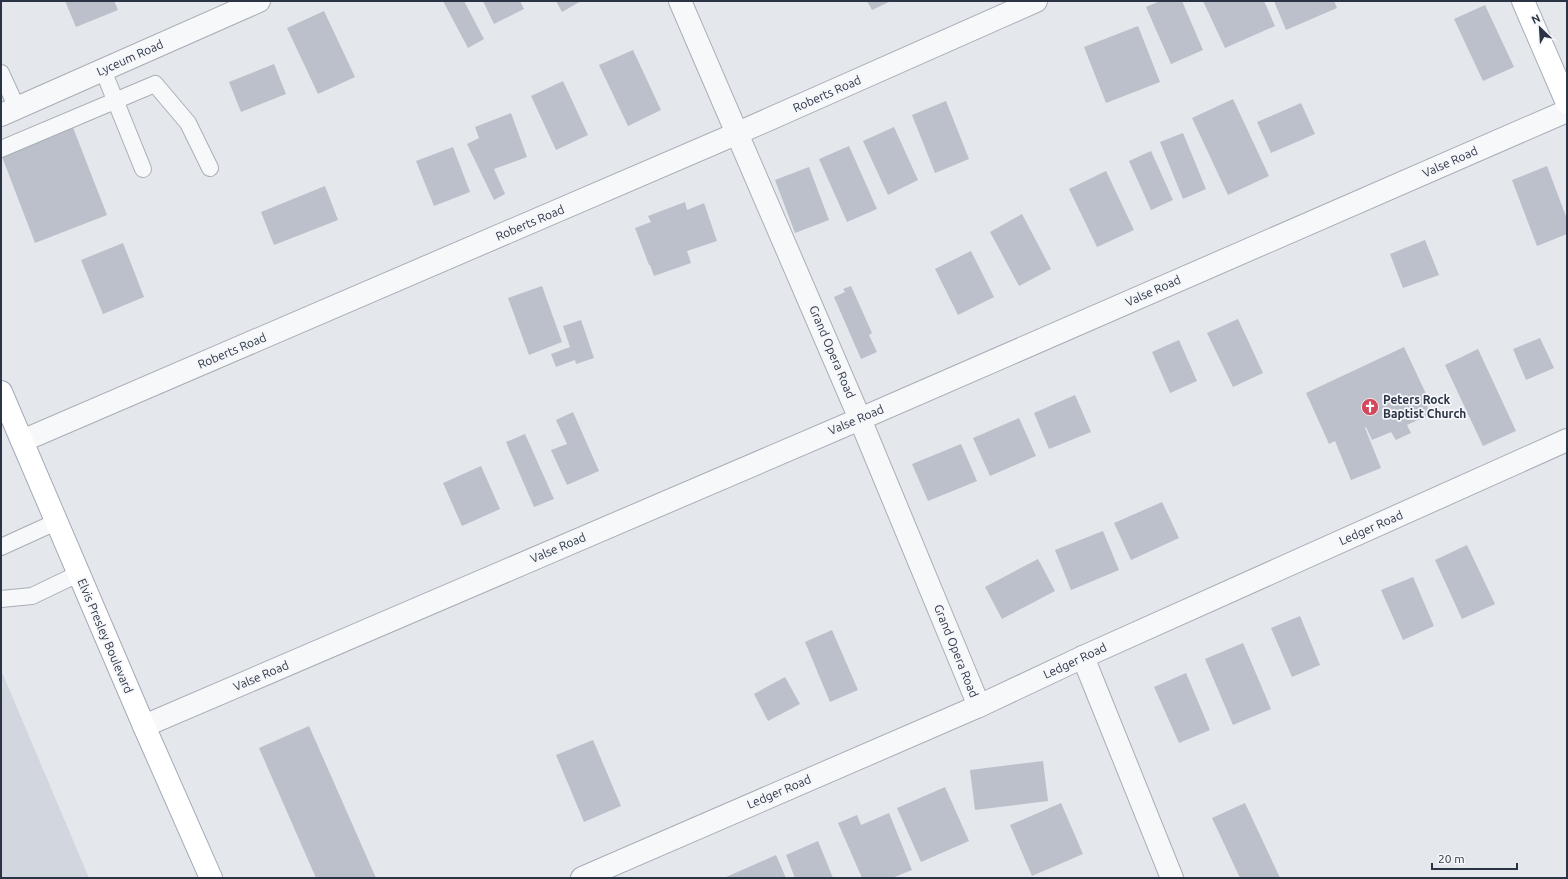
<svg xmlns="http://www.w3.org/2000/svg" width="1568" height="879" viewBox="0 0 1568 879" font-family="Ubuntu,sans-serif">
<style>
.built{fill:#d2d6de}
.building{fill:#bbc0ca}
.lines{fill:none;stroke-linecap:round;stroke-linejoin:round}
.lane-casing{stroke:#a9aeb7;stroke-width:18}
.street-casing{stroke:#a9aeb7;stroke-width:24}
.secondary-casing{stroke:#a9aeb7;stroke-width:24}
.primary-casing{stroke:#a3abb8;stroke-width:24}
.lane{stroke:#f7f8fa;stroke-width:16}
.street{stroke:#f7f8fa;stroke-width:22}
.secondary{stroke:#fff;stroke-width:22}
.primary{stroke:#fff;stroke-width:22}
.labels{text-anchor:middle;stroke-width:3.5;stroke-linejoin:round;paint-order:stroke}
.street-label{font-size:12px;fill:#2b3445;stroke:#f4f6f9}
.poi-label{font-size:12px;font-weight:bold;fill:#2b3445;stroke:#f4f6f9;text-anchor:start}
</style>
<rect width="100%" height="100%" fill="#e4e7ec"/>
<path class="built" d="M1,670L89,878H1Z"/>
<g class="building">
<path d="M65,1H114L118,10L76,27Z"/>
<path d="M443,1H464L484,39L468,48Z"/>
<path d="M483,1H520L524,9L494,24Z"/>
<path d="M556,1H581L562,12Z"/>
<path d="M867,1H891L872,10Z"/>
<path d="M1160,1H1182L1203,50L1171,64L1146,7Z"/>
<path d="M1203,1H1264L1275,26L1225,48Z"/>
<path d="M1274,1H1334L1337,8L1286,30Z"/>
<path d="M1485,5L1514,67L1483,81L1454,19Z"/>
<path d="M324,11L355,77L318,94L287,28Z"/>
<path d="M1138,26L1160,82L1106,103L1084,47Z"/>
<path d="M633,50L661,110L628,126L599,65Z"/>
<path d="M274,64L286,94L241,112L229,82Z"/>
<path d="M563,81L588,135L556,150L531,96Z"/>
<path d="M1233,99L1269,176L1228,195L1192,118Z"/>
<path d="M946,101L969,159L935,173L912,115Z"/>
<path d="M1301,103L1315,134L1271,153L1257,122Z"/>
<path d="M511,113L527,157L494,169L505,194L494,200L467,144L479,138L475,127Z"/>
<path d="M72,125L107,215L35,243L1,154Z"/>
<path d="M894,127L918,180L888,195L863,141Z"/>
<path d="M1183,133L1206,189L1183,199L1160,142Z"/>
<path d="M849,146L877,209L847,222L819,159Z"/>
<path d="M453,147L470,192L434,206L416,161Z"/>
<path d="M1151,151L1173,200L1151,210L1129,161Z"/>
<path d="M1547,166L1567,219V234L1537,246L1512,180Z"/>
<path d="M809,167L829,220L795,233L775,180Z"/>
<path d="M1106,171L1134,230L1097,247L1069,189Z"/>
<path d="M325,186L338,220L274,245L261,212Z"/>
<path d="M685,202L687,210L704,203L717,241L687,251L691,263L654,276L650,265H649L635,228L651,222L648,216Z"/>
<path d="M1022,214L1051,269L1019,286L990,232Z"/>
<path d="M1425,240L1439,275L1403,288L1390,254Z"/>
<path d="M123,243L144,297L103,314L81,260Z"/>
<path d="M971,251L994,297L958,315L935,269Z"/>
<path d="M542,286L562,342L529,355L508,298Z"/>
<path d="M851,286L872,333L869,335L877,352L861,359L834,297L845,292L843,289Z"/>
<path d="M1238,319L1263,373L1233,387L1207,333Z"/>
<path d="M581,320L594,358L576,364L575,360L556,367L551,354L570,347L563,326Z"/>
<path d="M1540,338L1554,368L1526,380L1513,349Z"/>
<path d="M1179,340L1197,381L1170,393L1152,352Z"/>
<path d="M1404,347L1428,398L1424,400L1431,414L1407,425L1411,433L1396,440L1391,432L1372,440L1366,427L1365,428L1381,468L1351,480L1335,441L1329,444L1306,393Z"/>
<path d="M1478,349L1516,431L1483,446L1445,365Z"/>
<path d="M1075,395L1091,432L1049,449L1034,413Z"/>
<path d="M573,412L599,471L567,485L551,450L567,444L556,420Z"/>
<path d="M1019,418L1036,456L990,476L973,438Z"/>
<path d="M525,434L554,499L534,507L506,442Z"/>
<path d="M961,444L977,481L928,501L912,464Z"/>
<path d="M481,466L500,509L462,526L443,483Z"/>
<path d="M1162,502L1179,538L1131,560L1114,523Z"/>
<path d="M1103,531L1119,570L1071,590L1055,550Z"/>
<path d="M1467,545L1495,604L1462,619L1435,560Z"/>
<path d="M1038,559L1055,591L1002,619L985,587Z"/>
<path d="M1413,577L1434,626L1403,640L1381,590Z"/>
<path d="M1300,616L1320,665L1292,677L1271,628Z"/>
<path d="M832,630L858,690L830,702L805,642Z"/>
<path d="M1243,643L1271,709L1233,725L1205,659Z"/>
<path d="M1186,673L1210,730L1179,743L1154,687Z"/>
<path d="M785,677L800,704L768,721L754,694Z"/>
<path d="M309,726L376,878H316L259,748Z"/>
<path d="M593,740L621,806L584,822L556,755Z"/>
<path d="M1043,761L1048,801L975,810L970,770Z"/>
<path d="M945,787L969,841L921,862L897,808Z"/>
<path d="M1061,803L1083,854L1032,876L1010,825Z"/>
<path d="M1245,803L1280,878H1240L1212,818Z"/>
<path d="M889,813L912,870L892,878H862L838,823L857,815L861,825Z"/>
<path d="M818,841L833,878H795L786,855Z"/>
<path d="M776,855L786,878H724Z"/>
</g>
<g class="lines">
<defs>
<g id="lane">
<path d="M103,70L143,169"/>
<path d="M1,73L17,108"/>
<path d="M1,149L155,84L188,123L210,168"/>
<path d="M1,547L56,522"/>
<path d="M1,599L32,596L78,574"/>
</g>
<g id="street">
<path d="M680,1L860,419L979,706"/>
<path d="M1,115L259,1"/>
<path d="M22,441L738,133L1036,1"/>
<path d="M1083,657L1172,878"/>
<path d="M144,726L860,419L1567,111"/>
<path d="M582,878L979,706L1083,657L1567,440"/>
</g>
<path id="secondary" d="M1523,1L1567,103"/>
<path id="primary" d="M1,392L144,726L211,878"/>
</defs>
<use href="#lane" class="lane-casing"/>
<use href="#street" class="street-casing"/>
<use href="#secondary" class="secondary-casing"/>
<use href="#primary" class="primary-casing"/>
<use href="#lane" class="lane"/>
<use href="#street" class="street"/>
<use href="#secondary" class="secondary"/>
<use href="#primary" class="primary"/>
</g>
<defs>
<symbol id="church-disc" viewBox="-11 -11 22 22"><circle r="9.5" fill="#d1495b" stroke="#f4f6f9"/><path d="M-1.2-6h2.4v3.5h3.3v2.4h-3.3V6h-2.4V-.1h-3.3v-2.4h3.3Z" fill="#fff"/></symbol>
</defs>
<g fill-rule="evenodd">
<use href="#church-disc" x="1360" y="397" width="20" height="20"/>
</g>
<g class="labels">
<g class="street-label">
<text transform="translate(130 58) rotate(-24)" y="4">Lyceum Road</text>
<text transform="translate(827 94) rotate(-24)" y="4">Roberts Road</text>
<text transform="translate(1450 162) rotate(-24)" y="4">Valse Road</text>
<text transform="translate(530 223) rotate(-23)" y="4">Roberts Road</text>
<text transform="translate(1153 291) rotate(-24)" y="4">Valse Road</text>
<text transform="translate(232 351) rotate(-23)" y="4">Roberts Road</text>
<text transform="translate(832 352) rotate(67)" y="4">Grand Opera Road</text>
<text transform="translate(856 420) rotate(-23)" y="4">Valse Road</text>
<text transform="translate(1371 528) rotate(-24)" y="4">Ledger Road</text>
<text transform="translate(558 548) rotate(-23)" y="4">Valse Road</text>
<text transform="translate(105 636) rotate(67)" y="4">Elvis Presley Boulevard</text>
<text transform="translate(956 651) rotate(68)" y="4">Grand Opera Road</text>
<text transform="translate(1075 661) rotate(-25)" y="4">Ledger Road</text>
<text transform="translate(261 676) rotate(-23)" y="4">Valse Road</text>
<text transform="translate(779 792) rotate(-23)" y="4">Ledger Road</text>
</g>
<g class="poi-label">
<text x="1383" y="404">Peters Rock<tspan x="1383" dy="14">Baptist Church</tspan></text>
</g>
</g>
<rect width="1568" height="879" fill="none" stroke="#2b3445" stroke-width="4"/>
<g transform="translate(1540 28) rotate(335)" stroke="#f4f6f9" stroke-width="3" paint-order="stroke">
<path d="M0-3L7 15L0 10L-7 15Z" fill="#2b3445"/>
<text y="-6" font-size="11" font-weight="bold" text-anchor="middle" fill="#2b3445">N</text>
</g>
<path d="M1432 863v6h85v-6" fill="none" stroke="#2b3445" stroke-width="2"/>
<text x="1438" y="863" font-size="12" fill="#2b3445" stroke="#f4f6f9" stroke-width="3" paint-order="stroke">20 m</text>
</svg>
